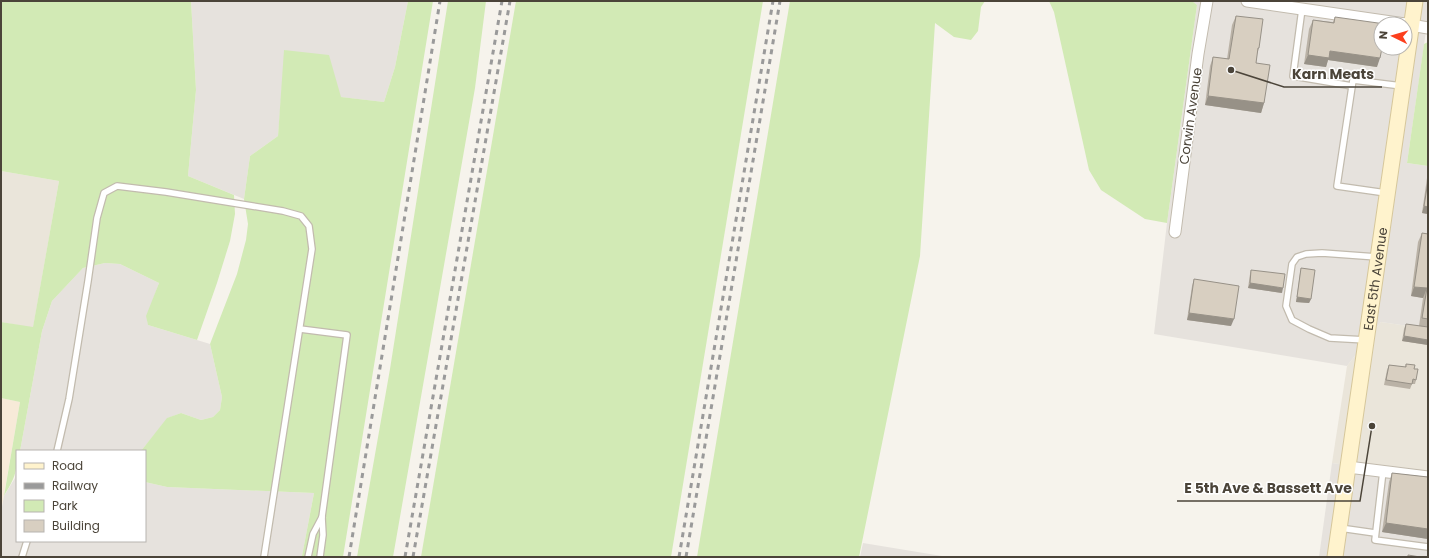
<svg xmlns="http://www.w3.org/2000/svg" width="1429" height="558" viewBox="0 0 1429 558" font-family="Poppins,sans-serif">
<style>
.residential{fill:#eae5da}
.commercial{fill:#f7ead8}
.industrial{fill:#e6e2dd;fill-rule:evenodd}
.green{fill:#d2eab5}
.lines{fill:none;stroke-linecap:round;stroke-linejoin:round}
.lane-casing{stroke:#c2bbae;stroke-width:8}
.street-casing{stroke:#c2bbae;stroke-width:13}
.secondary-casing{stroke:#d6c79b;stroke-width:17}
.lane{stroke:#fff;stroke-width:5.5}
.street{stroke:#fff;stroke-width:11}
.secondary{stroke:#fff3cd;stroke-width:15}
.rail{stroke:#9a9a9a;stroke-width:3;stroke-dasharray:5 5;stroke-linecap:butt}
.wall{fill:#bab2a6}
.shaded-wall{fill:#979187}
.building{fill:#d8cfc1;stroke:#979187}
.labels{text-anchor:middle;stroke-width:3;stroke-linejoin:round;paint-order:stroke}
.street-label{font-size:13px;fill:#4b4439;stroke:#fff}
.leader{fill:none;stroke:#4b4439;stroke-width:1.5}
.callout-dot{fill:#4b4439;stroke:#fff;stroke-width:1.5}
.callout-label{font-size:14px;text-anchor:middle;font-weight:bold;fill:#4b4439;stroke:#fff;stroke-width:3;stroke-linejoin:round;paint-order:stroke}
</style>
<rect width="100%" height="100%" fill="#f6f3ec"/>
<g class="residential">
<path d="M1,171L59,181L33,328L1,322Z"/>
<path d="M1381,322L1428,329V477L1332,463L1347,366Z"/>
</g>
<path class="commercial" d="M1,398L20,402L1,512Z"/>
<g class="industrial">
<path d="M191,1H408L395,67L384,102L340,97L285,50L278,136L250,156L244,199L188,176L196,90Z"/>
<path d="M1192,1H1428V17L1407,163L1428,166V329L1381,322L1347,366L1154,334L1167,223L1197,5ZM1381,24H1405V48H1381Z"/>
<path d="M105,263L120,264L159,283L147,316L148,325L210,344L222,397L220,410L213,417L201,420L181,413L168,418L141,451H20L42,331L52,301L83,268Z"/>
<path d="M1332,463L1428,477V557H1319Z"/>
<path d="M17,466V541H145V482L167,487L314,493L302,556L307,557H1V512L4,496L15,478Z"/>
<path d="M863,543L948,557H860Z"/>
</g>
<g class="green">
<path d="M1,1H191L196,90L188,176L234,195L235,214L230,241L217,283L197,340L148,325L146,316L159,283L120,264L105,263L83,268L52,301L42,331L20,451H17C17,474 15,477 4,496L20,402L1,398V322L33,327L59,181L1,171Z"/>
<path d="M408,1H433L343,557H307L302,556L314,493L167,487L145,482V451H141L167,418L181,413L201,420L213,417L220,410L222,397L210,344L237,274L246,240L248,224L244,199L250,156L278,136L284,50L329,55L341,97L384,102L395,67Z"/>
<path d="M448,1H486L475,88L393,557H357L390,369Z"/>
<path d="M516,1H763L671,557H421Z"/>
<path d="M790,1H985L981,7L978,31L971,40L954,37L935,23L920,256L859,557H697Z"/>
<path d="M1049,1H1192L1197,5L1167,223L1145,219L1101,190L1089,170L1054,12Z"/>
<path d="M1428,42V166L1407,163L1424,44Z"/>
</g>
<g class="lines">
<defs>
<g id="lane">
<path d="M1302,9L1293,76L1352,86"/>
<path d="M1386,193L1337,186L1353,80L1402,86"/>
<path d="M300,329L347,335L322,517L323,535L320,557"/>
<path d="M1366,340L1330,338L1309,329L1292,320L1286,306L1292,264L1297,257L1306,254L1322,253L1377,257"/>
<path d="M57,451L69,399L88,281L97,218L104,193L117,186L166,192L283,211L301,216L309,226L312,249L264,557"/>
<path d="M1383,471L1375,540L1428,547"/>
<path d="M1340,528L1375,533"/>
<path d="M22,557L27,541"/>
<path d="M308,557L313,534L322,517"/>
</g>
<g id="street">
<path d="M1247,1L1405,24"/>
<path d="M1405,24L1428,28"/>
<path d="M1175,232L1198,54L1207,1"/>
<path d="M1348,467L1428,477"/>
</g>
<g id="secondary">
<path id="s1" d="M1335,557L1415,1"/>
</g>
</defs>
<use href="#lane" class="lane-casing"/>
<use href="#street" class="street-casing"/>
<use href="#secondary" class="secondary-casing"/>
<use href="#lane" class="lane"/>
<use href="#street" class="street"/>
<use href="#secondary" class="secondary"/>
<g class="rail">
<path d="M349,557L440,1"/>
<path d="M405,557L502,1"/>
<path d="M413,557L510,1"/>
<path d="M679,557L773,1"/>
<path d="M686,557L780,1"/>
</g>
</g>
<g class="wall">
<path d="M1236,16L1259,48L1257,54L1256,63L1264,103L1261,113L1205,105L1210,66L1213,57L1227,59L1232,25Z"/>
<path d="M1335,17L1377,67L1328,60L1326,67L1304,64L1309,29L1313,20L1333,22Z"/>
<path d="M1428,175V214L1422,213L1427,178Z"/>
<path d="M1422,233L1428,234V345L1402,341L1404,329L1406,324L1419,326L1423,298L1411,296L1418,242Z"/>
<path d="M1301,268L1311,299L1309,303L1296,302L1300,273Z"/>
<path d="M1251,270L1282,293L1248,288L1250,274Z"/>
<path d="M1194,279L1231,326L1187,320L1192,286Z"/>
<path d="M1406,364L1414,369L1416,380L1415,384H1412L1410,389L1384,385L1387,370L1389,365L1405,367Z"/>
<path d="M1392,473L1428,477V539L1382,532L1389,482Z"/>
</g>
<g class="shaded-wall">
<path d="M1330,51L1380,58L1377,67L1328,60L1326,67L1304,64L1308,55Z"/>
<path d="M1208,96L1264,103L1261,113L1205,105Z"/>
<path d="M1424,206L1428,207V214L1422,213Z"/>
<path d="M1250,283L1283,288L1282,293L1248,288Z"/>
<path d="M1414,287L1427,288L1423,298L1411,296Z"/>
<path d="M1297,297L1311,299L1309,303L1296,302Z"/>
<path d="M1189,313L1234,319L1231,326L1187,320Z"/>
<path d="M1404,336L1428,340V345L1402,341Z"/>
<path d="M1386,523L1428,529V539L1382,532Z"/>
</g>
<g class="building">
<path d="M1236,16L1263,19L1259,48H1258L1256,63L1270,65L1264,103L1208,96L1213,57L1229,59Z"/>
<path d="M1335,17L1385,24H1381V48H1382L1380,58L1330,51L1329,58L1308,55L1313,20L1334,23Z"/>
<path d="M1428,181V207L1424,206Z"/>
<path d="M1422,233L1428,234V319L1422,318L1427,288L1414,287Z"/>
<path d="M1301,268L1315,270L1311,299L1297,297Z"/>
<path d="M1251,270L1285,274L1283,288L1250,283Z"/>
<path d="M1194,279L1239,286L1234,319L1189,313Z"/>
<path d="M1406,324L1428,327V340L1404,336Z"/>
<path d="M1406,364L1415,365L1414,369H1418L1416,380L1413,379L1412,384L1386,380L1389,365L1406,367Z"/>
<path d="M1392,473L1428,477V529L1386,523Z"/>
<path d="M1408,555L1420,557H1408Z"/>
</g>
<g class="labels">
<g class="street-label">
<text transform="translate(1190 116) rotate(-82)" y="5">Corwin Avenue</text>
<text dy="5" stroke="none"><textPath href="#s1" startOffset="281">East 5th Avenue</textPath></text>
</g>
</g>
<path class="leader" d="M1231 70L1284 87H1382M1372 426L1360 501H1177"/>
<g class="callout-dot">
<circle cx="1231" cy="70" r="4"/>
<circle cx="1372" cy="426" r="4"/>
</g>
<g class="callout-label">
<text x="1333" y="79">Karn Meats</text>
<text x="1268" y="493">E 5th Ave &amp; Bassett Ave</text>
</g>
<rect width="1429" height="558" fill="none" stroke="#4b4439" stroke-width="4"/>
<rect x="16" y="450" width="130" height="92" fill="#ffffff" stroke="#b7b4b0"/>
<rect x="24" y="463" width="20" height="6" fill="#fff3cd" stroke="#b7b4b0"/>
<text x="52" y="470" font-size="12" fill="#4b4439">Road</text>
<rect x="24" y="483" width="20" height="6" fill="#9a9a9a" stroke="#b7b4b0"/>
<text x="52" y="490" font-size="12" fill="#4b4439">Railway</text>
<rect x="24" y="500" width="20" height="12" fill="#d2eab5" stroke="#b7b4b0"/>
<text x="52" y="510" font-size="12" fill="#4b4439">Park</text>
<rect x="24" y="520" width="20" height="12" fill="#d8cfc1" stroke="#b7b4b0"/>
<text x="52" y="530" font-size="12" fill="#4b4439">Building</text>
<g transform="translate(1393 36) rotate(275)"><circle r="19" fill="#ffffff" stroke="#b7b4b0"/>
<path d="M0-3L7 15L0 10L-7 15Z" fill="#fc3f1d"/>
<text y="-6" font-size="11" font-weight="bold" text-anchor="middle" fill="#4b4439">N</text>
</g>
</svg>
